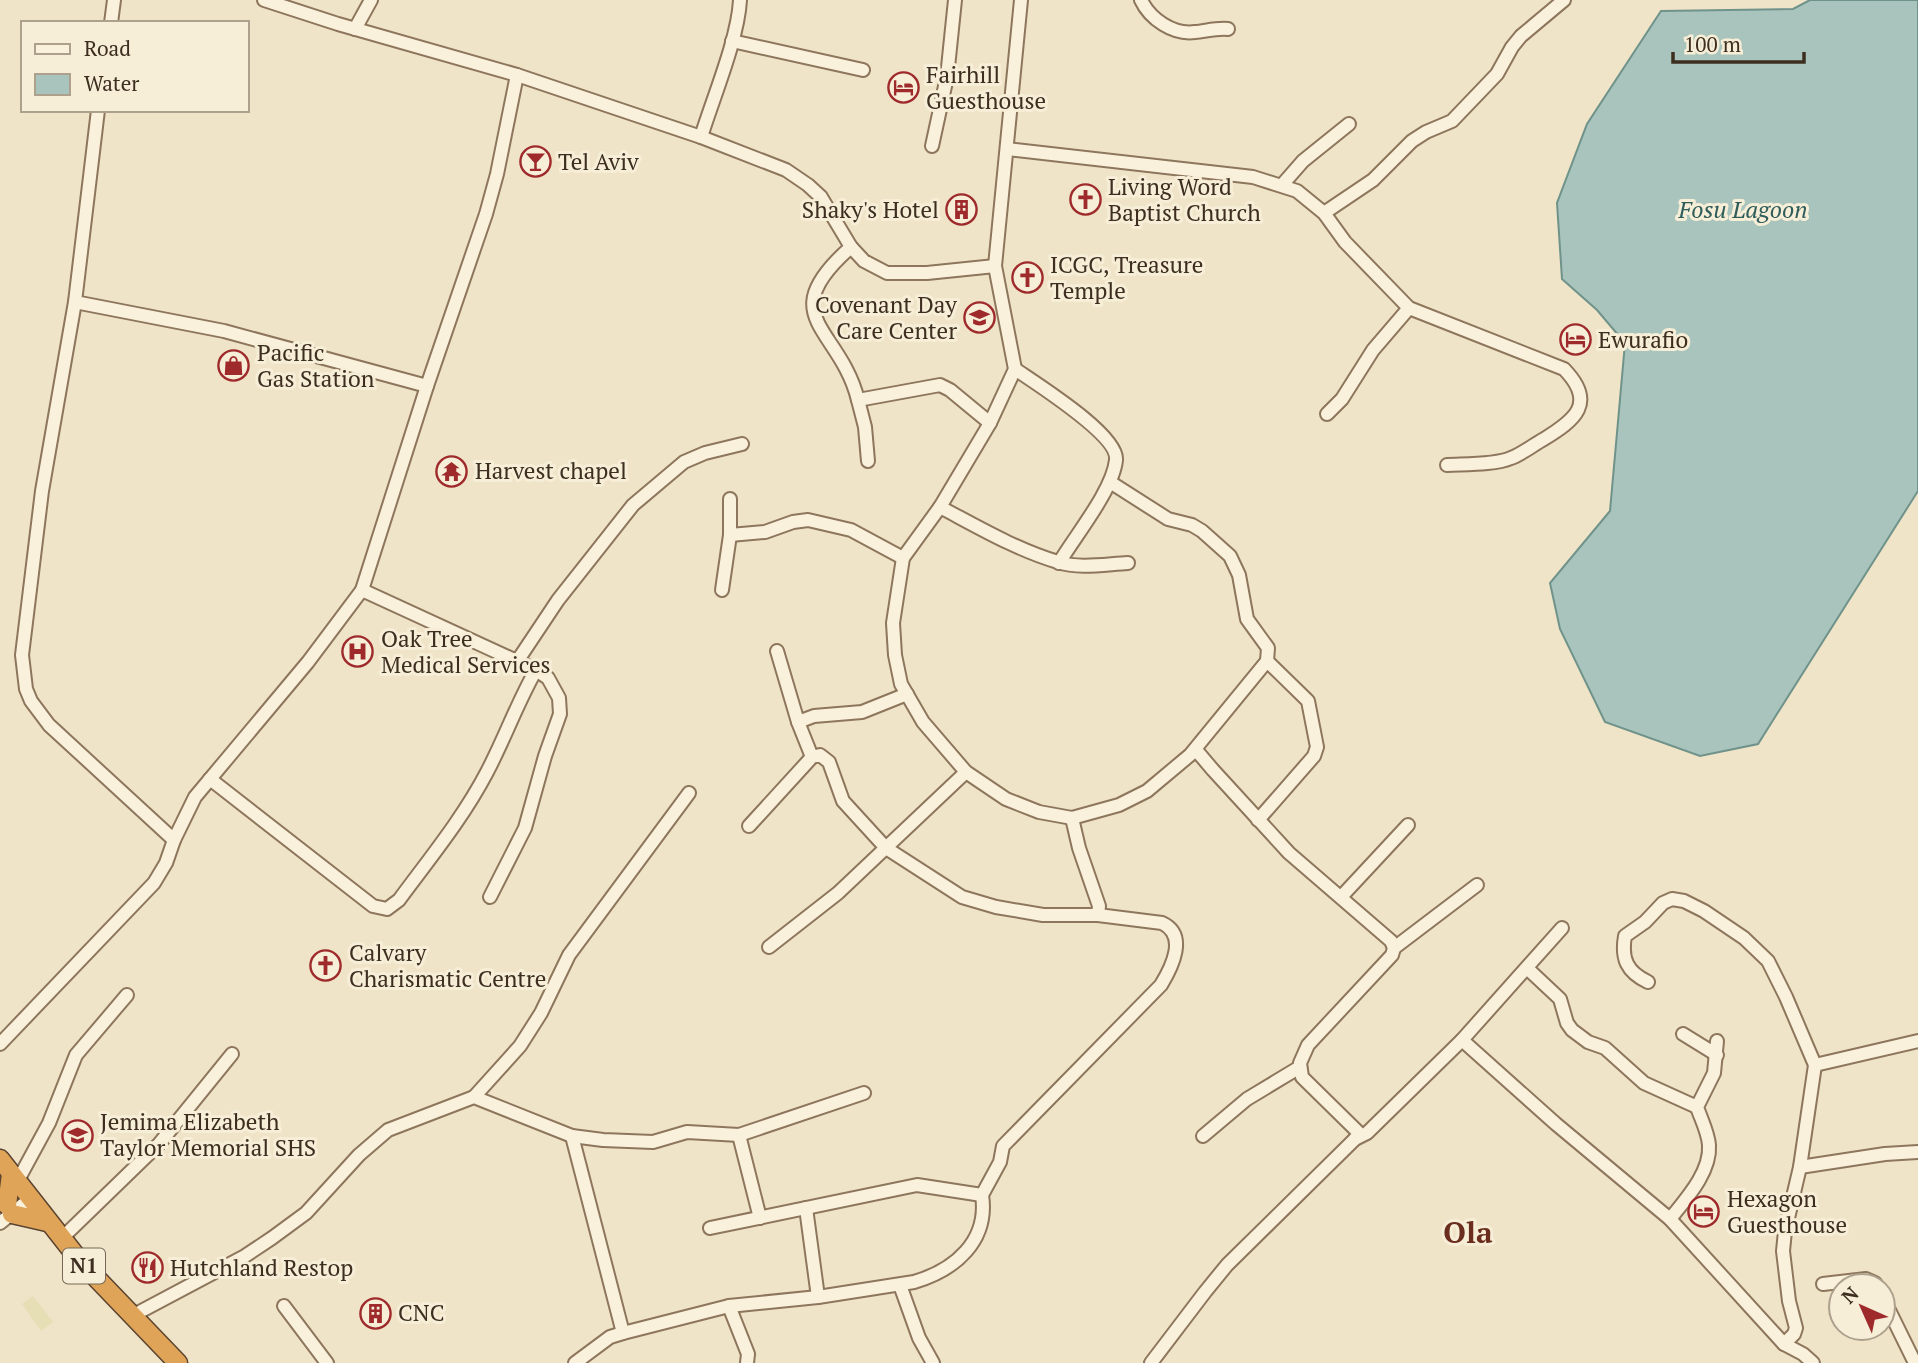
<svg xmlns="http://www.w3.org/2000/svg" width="1918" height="1363" viewBox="0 0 1918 1363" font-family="'PT Serif',serif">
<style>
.farmland{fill:#e6deb5}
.water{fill:#a9c4bc;stroke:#6f938a;stroke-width:2}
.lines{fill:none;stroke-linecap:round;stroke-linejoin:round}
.minor-casing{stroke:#8d765c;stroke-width:16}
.highway-casing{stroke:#5b4430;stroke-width:21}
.minor{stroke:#faf1dc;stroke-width:12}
.highway{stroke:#e0a458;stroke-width:18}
.labels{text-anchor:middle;stroke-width:6;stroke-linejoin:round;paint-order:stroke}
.shield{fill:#f7eed8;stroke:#756857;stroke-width:2}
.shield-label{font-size:21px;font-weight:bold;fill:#3d2e20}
.poi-label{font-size:23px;fill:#3d2e20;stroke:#f7eed8;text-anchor:start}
.water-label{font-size:24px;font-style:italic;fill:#2f5d5a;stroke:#f7eed8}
.district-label{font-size:30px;font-weight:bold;fill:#6b2e1e;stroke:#f7eed8}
</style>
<rect width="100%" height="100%" fill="#f0e4c8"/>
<path class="farmland" d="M33,1296L53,1322L41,1331L22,1304Z"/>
<path class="water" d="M1810,0H1918V491L1758,744L1700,756L1605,722L1560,629L1550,583L1610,511L1625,343L1597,310L1562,279L1557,203L1587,124L1661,11L1793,9Z"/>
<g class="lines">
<defs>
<g id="minor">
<path d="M264,0L338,24L517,75L701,137L786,170L808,185L821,197L851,247L864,261L887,273H927L995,266"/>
<path d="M1021,0L995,266L1015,369L990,423L940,507L903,558L893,623L895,655L901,684L923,722L966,772L1006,799L1039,812L1072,818L1119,805L1147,791L1190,755L1267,661L1308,701L1317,747L1314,756L1258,820"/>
<path d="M1141,0C1150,19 1173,35 1195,32C1206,31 1216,28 1228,29"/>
<path d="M111,23L114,0"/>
<path d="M355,29L371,0"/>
<path d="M732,41L863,70"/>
<path d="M98,110L75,302L224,331L427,386"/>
<path d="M701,137C713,98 738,39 740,0"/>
<path d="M932,146L947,77L955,0"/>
<path d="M1007,149L1253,177L1297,191L1324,213L1345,242L1409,308L1564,369C1597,403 1575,420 1544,439C1533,445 1522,454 1511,458C1495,465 1465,464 1447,465"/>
<path d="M1282,185L1303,161L1349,124"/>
<path d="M1324,213L1373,180L1412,141L1426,132L1452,121L1497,74L1512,47L1521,36L1564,0"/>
<path d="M851,247C771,317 840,327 858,400"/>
<path d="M75,302L42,491L22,655L26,689L31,701L49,725L174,840"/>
<path d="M1015,369C1035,383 1119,435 1116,460C1113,490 1075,536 1059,563"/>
<path d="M1327,414L1342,399L1373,350L1409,308"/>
<path d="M868,461L865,427L858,400L940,385L950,390L990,423"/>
<path d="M1110,482L1168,519L1192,525L1202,531L1230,556L1239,575L1247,619L1268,648L1267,661"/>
<path d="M730,499V535L765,532L793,522L808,520L851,530L903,558"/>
<path d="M940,507C978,527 1017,550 1058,562C1079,569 1106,564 1128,563"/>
<path d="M362,590L536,670L548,678L559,698L560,714L545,756L525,828L490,897"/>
<path d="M722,590L730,535"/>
<path d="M777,651L798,722L812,757"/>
<path d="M518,660L558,600L633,505L684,462L705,453L742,444"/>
<path d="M798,722L814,716L862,712L907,694"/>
<path d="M1196,750L1213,770L1289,853L1391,941L1394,948L1392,955L1308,1045L1300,1063L1302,1077L1359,1133L1355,1139"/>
<path d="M210,779L373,906L387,909L399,900C430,858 463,818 487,772C505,738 517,703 536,670"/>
<path d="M749,826L812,757L820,755L829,762L843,801L886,848L962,897L996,907L1043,915H1098L1099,906L1079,848L1072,818"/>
<path d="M1341,897L1408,825"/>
<path d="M769,947L838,893L966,772"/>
<path d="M1394,948L1477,885"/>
<path d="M1527,968L1560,999L1567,1023L1572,1030L1588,1042L1605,1048L1644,1083L1697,1107"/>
<path d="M1648,982C1627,972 1621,959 1625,936L1645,922L1663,903L1672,899L1684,901L1704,911L1744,938L1768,961L1786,997L1815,1065L1800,1167L1785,1231L1783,1251L1789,1301L1796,1328L1794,1334L1784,1344"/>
<path d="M1683,1034L1717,1055"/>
<path d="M1462,1040L1556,1124L1670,1219L1784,1344L1803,1354L1813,1363"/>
<path d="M0,1044L154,883L166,863L174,840L195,797L308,662L362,590L427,386L486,214L497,174L517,75"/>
<path d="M1815,1065L1918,1041"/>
<path d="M474,1097L520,1046L541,1013L569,955L689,793"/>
<path d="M739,1135L760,1218"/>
<path d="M572,1136L623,1333"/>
<path d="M1203,1136L1247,1099L1300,1067"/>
<path d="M1800,1167L1885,1154L1918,1152"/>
<path d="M17,1182L49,1123L76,1055L127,995"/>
<path d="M806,1208L818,1297L914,1282C955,1270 989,1241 982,1195"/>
<path d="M1670,1219C1686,1199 1711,1172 1709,1145C1708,1132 1701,1119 1697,1107L1714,1073L1717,1041"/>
<path d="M0,1223L30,1199"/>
<path d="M710,1228L917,1185L982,1195L1000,1162L1003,1146L1161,985C1172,967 1188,935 1162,923L1098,915"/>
<path d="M61,1239L159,1144L232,1054"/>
<path d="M1823,1284L1866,1279L1875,1283L1877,1286"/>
<path d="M900,1285L919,1338L933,1363"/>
<path d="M1883,1298L1915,1363"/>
<path d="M284,1306L327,1363"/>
<path d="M729,1306L748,1354L747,1363"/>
<path d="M132,1316L245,1256L272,1238L306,1213L359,1155L388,1130L474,1097L572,1136L603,1140L653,1142L687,1132L739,1135L864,1093"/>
<path d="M575,1363L610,1337L623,1333L729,1306L818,1297"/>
<path d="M1151,1363L1205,1292L1227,1265L1355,1139L1367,1133L1462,1040L1562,928"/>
</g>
<g id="highway">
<path d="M0,1159L80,1261L178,1363"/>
<path d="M7,1205L11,1174"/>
<path d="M12,1214L47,1222"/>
</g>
</defs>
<use href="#minor" class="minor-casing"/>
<use href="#highway" class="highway-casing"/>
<use href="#minor" class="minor"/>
<use href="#highway" class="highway"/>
</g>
<defs>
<symbol id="hotel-ring" viewBox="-11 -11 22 22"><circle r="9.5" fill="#f7eed8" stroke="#9e2a2b" stroke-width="1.5"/><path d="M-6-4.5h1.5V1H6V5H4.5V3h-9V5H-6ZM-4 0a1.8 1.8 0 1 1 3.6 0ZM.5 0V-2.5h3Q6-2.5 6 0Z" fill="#9e2a2b"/></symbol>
<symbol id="bar-ring" viewBox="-11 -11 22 22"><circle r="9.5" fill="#f7eed8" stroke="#9e2a2b" stroke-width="1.5"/><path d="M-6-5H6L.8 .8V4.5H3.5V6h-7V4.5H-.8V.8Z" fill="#9e2a2b"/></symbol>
<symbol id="church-ring" viewBox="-11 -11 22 22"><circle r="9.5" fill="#f7eed8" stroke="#9e2a2b" stroke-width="1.5"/><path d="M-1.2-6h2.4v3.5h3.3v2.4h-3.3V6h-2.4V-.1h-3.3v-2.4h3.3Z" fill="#9e2a2b"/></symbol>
<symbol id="building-ring" viewBox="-11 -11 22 22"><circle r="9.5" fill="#f7eed8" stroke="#9e2a2b" stroke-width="1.5"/><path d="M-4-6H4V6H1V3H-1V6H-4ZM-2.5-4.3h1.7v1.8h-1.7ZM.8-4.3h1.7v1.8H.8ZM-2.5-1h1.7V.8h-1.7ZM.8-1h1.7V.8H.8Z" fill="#9e2a2b"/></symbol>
<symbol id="school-ring" viewBox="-11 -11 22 22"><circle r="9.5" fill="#f7eed8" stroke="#9e2a2b" stroke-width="1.5"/><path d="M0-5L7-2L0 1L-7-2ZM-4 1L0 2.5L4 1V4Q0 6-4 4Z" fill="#9e2a2b"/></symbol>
<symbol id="shop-ring" viewBox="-11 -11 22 22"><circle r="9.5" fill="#f7eed8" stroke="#9e2a2b" stroke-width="1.5"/><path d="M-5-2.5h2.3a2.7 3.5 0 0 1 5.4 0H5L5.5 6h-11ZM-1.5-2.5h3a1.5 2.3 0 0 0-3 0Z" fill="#9e2a2b"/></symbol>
<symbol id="temple-ring" viewBox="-11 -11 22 22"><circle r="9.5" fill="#f7eed8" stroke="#9e2a2b" stroke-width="1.5"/><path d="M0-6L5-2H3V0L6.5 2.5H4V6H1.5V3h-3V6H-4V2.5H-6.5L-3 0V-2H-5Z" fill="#9e2a2b"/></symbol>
<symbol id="hospital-ring" viewBox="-11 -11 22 22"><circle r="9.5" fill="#f7eed8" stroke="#9e2a2b" stroke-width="1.5"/><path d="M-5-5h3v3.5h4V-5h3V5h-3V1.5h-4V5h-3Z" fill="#9e2a2b"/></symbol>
<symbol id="restaurant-ring" viewBox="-11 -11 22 22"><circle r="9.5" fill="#f7eed8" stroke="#9e2a2b" stroke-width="1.5"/><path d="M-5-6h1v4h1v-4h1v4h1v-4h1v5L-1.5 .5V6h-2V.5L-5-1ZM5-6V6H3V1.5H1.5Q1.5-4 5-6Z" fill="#9e2a2b"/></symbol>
</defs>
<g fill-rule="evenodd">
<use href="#hotel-ring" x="886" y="70" width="35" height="35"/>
<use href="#bar-ring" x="518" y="144" width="35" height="35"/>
<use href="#church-ring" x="1068" y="182" width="35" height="35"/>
<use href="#building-ring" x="944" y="192" width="35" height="35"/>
<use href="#church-ring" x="1010" y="260" width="35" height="35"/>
<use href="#school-ring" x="962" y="300" width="35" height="35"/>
<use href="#hotel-ring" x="1558" y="322" width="35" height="35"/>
<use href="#shop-ring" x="216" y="348" width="35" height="35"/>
<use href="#temple-ring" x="434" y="454" width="35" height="35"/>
<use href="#hospital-ring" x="340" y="634" width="35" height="35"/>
<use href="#church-ring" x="308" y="948" width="35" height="35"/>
<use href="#school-ring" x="60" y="1118" width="35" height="35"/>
<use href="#hotel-ring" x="1686" y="1194" width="35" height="35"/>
<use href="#restaurant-ring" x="130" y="1250" width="35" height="35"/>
<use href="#building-ring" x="358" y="1296" width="35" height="35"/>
</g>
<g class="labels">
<rect class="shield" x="63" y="1248.5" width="42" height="35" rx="5"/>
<g class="shield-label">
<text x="84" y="1273">N1</text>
</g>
<g class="poi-label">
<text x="926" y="83">Fairhill<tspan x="926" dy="26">Guesthouse</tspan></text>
<text x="558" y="170">Tel Aviv</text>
<text x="1108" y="195">Living Word<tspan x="1108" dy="26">Baptist Church</tspan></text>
<text x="939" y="218" text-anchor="end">Shaky's Hotel</text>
<text x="1050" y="273">ICGC, Treasure<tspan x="1050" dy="26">Temple</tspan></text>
<text x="957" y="313" text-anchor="end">Covenant Day<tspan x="957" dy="26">Care Center</tspan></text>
<text x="1598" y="348">Ewurafio</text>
<text x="257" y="361">Pacific<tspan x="257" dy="26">Gas Station</tspan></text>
<text x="475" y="479">Harvest chapel</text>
<text x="381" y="647">Oak Tree<tspan x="381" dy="26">Medical Services</tspan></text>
<text x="349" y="961">Calvary<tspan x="349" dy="26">Charismatic Centre</tspan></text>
<text x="100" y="1130">Jemima Elizabeth<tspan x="100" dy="26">Taylor Memorial SHS</tspan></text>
<text x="1727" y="1207">Hexagon<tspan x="1727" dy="26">Guesthouse</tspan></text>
<text x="170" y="1276">Hutchland Restop</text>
<text x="398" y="1321">CNC</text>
</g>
<g class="water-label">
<text x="1743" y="218">Fosu Lagoon</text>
</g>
<g class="district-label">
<text x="1468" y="1243">Ola</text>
</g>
</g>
<rect x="21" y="21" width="228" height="91" fill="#f7eed8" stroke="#ada18e" stroke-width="2"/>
<rect x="35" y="44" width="35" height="10" fill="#faf1dc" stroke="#ada18e" stroke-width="2"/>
<text x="84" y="56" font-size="21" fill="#3d2e20">Road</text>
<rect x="35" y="74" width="35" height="21" fill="#a9c4bc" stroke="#ada18e" stroke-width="2"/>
<text x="84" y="91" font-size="21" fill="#3d2e20">Water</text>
<g transform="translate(1862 1307) rotate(315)"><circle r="33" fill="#f7eed8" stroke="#ada18e" stroke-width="2"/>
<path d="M0-5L12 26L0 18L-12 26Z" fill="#9e2a2b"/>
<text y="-10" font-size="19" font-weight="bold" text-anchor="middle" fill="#3d2e20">N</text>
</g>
<path d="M1673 52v10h131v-10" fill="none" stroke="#3d2e20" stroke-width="3.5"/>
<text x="1684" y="52" font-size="21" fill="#3d2e20" stroke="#f7eed8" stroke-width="5" paint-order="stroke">100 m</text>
</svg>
